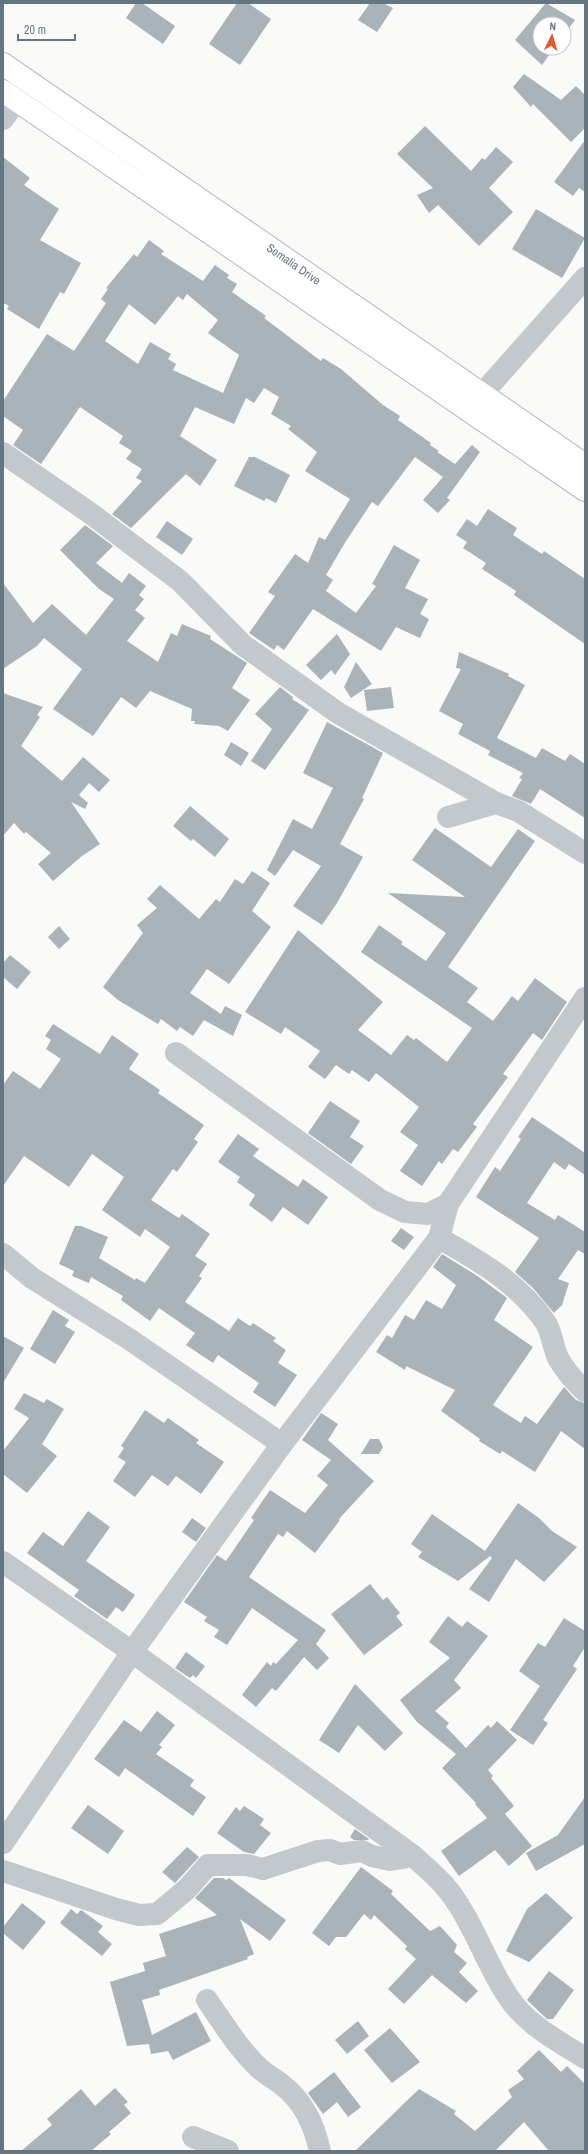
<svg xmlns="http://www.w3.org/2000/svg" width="588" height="2154" viewBox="0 0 588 2154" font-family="'Archivo Narrow',sans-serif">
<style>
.building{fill:#aab3b9;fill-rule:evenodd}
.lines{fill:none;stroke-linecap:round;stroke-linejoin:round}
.primary-casing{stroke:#b5babe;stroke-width:24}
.street{stroke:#c3c8cc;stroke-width:22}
.primary{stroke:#fff;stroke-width:22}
.labels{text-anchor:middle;stroke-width:4;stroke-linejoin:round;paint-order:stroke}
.street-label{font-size:12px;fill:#657683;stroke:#fff}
</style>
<rect width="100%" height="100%" fill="#fafaf8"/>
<g class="building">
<path d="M136,3H142L175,26L163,44L126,18Z"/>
<path d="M237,3H248L271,19L240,65L209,44Z"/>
<path d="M370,3H383L393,8L377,32L358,20Z"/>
<path d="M546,3L575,20L564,35V24H540V48H554L542,65L515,40Z"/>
<path d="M524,74L561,100L576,86L585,95V128L571,142L533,104L531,107L513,87Z"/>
<path d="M425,126L471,171L482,158L485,160L496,147L513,162L489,188L513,212L479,246L438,205L429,213L417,195L433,188L397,154Z"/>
<path d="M585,140V192L579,188L573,196L554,182Z"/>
<path d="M3,157L30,178L24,185L59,209L40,240L81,263L64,294L60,292L39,329L7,309L9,306L3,303Z"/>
<path d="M536,209L585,238L562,278L512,249Z"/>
<path d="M149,240L164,251L161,254L203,281L215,265L229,275L227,278L237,284L232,292L266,316L264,318L321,361L323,358L341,369L383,405L400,416L398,420L431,443L430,445L439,451L437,452L455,464L472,445L480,452L447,498L450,500L438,513L423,500L443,477L415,457L378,506L372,502L346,541L326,575L333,580L326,591L356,613L376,586L372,584L394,545L420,560L405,588L428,599L420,614L429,619L420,638L396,627L381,651L313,609L284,650L277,645L274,650L249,633L275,596L268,592L295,554L308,563L319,537L325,540L350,499L305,471L317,452L288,429L291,426L271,414L279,397L264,388L254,403L246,398L234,424L195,407L180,436L217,460L200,486L186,474L131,528L112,514L142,481L136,478L142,469L126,459L132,451L119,443L123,436L80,407L41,464L13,445L23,430L3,416V401L47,334L74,351L106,303L101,299L108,289L106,288L134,254L137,257ZM187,294L218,320L208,333L239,355L223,393L173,370L176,364L168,359L171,354L150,342L138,364L105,341L129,304L155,325L178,296L183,300Z"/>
<path d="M249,457H255L290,475L276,503L266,498L264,501L234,486Z"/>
<path d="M488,509L517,528L513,535L542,554L544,551L585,579V644L514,595L516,591L482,569L486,563L463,548L467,542L456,535L467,519L477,526Z"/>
<path d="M167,521L193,539L182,555L156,537Z"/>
<path d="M85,525L113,546L96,563L122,583L129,573L146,586L139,595L144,599L135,610L145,618L127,641L158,662L171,633L177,636L182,624L211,636L210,639L247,663L232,688L250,700L228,731L219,726L194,724L195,721H191L192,709L150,691L136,708L121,697L93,736L53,709L82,669L44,638L37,646L3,669V583L33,623L52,604L86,635L114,599L99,589L60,550Z"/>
<path d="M337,634L350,654L335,675L331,670L321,680L306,665Z"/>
<path d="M459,652L509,674L508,676L525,685L497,738L536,758L542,748L565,761L570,754L585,764V818L540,789L531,804L512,796L522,779L519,778L523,773L488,755L490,751L458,734L463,724L439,711L461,669L456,668Z"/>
<path d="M356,662L372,684L351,698L344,687Z"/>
<path d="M280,687L293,697L292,699L309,710L265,770L251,761L272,729L255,714Z"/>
<path d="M391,687L394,708L367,711L364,690Z"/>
<path d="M3,693L43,707L37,715L40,717L21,746L62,781L83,757L110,780L99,792L89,783L79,795L88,803L85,809L71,802L100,844L82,856L53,881L38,864L51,853L26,832L24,834L14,823L3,836Z"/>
<path d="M327,722L383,753L362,798L364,799L340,844L363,857L337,903L322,925L293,906L321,866L293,850L275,876L267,870L293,819L312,829L333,788L303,773Z"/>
<path d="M231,742L249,753L241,766L224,755Z"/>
<path d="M190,806L229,839L215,857L193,839L191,841L173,826Z"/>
<path d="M435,828L491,867L518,829L535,841L448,967L478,988L467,1002L493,1021L512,996L518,1001L535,978L567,1002L542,1040L533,1033L503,1074L508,1077L473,1124L477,1127L458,1152L453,1149L442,1164L439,1161L422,1186L400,1171L418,1145L400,1132L419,1107L376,1073L369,1082L352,1070L349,1074L336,1065L325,1079L308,1067L320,1051L285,1027L281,1034L245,1012L298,930L383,1002L358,1030L391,1055L407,1035L414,1040L416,1038L447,1062L472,1028L361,952L379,925L403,942L401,944L426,961L446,933L388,893L465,897L412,860Z"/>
<path d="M252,871L270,883L252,911L271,927L229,984L207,969L190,993L221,1014L225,1006L242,1015L233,1036L204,1020L193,1036L180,1027L177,1031L161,1019L158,1024L118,1000L103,987L143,933L137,925L157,908L147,899L160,885L199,919L216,899L220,902L235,879L243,884Z"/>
<path d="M59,926L70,939L59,949L48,937Z"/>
<path d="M10,955L31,972L17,989L3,977V963Z"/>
<path d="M53,1024L100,1054L112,1035L139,1054L129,1069L160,1090L158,1093L204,1125L194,1139L198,1142L177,1172L173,1169L151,1200L179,1218L182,1214L210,1234L195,1256L207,1264L199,1276L202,1278L185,1302L229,1331L238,1318L250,1326L253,1323L276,1338L273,1341L286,1350L278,1363L297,1375L275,1407L253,1392L259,1383L218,1355L213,1363L186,1345L195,1333L159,1308L150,1321L121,1300L123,1296L91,1277L89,1283L72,1276L74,1271L59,1264L75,1226H81L108,1237L99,1258L135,1280L136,1278L145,1283L170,1247L145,1229L140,1237L102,1210L124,1177L92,1154L69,1187L24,1156L3,1186V1085L13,1071L40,1089L61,1059L46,1049L51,1040L45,1036Z"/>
<path d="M330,1101L360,1121L350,1137L364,1146L351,1164L308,1133Z"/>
<path d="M532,1117L585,1153V1175L569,1164L565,1170L554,1162L527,1203L555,1220L558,1215L585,1232V1254L578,1250L558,1279L569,1283L562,1305L554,1313L533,1288L515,1272L539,1238L476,1197L495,1167L500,1171L521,1139L518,1137Z"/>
<path d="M238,1134L259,1149L253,1156L298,1187L303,1179L328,1197L308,1225L283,1207L272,1222L249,1205L255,1195L237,1182L240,1177L218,1162Z"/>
<path d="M401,1228L414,1237L404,1250L391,1241Z"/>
<path d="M442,1254L476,1275L507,1298L494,1320L533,1347L493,1405L521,1423L525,1416L537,1424L564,1387L576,1400L585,1403V1449L561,1431L535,1472L502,1451L500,1454L479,1441L480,1439L441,1411L455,1390L406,1366L405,1370L376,1352L387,1335L392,1338L405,1315L414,1320L426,1300L442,1309L456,1285L433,1267Z"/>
<path d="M53,1310L69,1320L65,1326L75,1332L55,1364L30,1349Z"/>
<path d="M3,1336L24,1348L3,1383Z"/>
<path d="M24,1393L44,1403L47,1399L64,1409L42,1444L57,1456L27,1493L3,1474V1451L29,1418L14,1409Z"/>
<path d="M145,1410L164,1423L168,1418L199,1440L196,1443L224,1462L201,1494L176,1476L168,1486L152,1475L135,1497L113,1481L126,1462L118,1457L124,1448L121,1446Z"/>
<path d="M321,1413L338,1424L328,1440L374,1481L339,1519L340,1520L315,1553L287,1531L283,1537L278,1534L249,1577L326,1630L316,1644L329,1658L317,1670L304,1657L276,1691L272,1688L256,1707L242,1695L267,1662L271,1666L273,1662L276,1664L298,1640L252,1608L227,1645L214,1637L219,1630L204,1621L207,1617L184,1602L217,1555L226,1561L254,1520L251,1518L270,1490L305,1513L328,1485L317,1476L331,1460L302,1440Z"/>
<path d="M370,1439H379L383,1447L379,1454H361Z"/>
<path d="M518,1503L539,1518L552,1531L577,1547L544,1582L516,1559L489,1602L469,1589L492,1558L490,1556L458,1581L418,1557L422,1552L411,1544L432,1514L485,1551Z"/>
<path d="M88,1511L110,1527L86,1561L135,1595L123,1612L116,1607L107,1619L74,1596L79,1590L27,1553L43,1532L63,1546Z"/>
<path d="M192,1518L206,1528L196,1542L182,1532Z"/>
<path d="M370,1584L383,1600L387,1597L400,1613L396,1616L403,1625L364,1655L331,1614Z"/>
<path d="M448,1616L462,1627L467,1621L488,1636L454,1680L461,1688L435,1711L449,1723L446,1727L466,1748L488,1725L491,1728L497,1721L517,1740L488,1770L493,1776L491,1778L514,1806L505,1814L532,1846L509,1866L495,1850L459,1876L441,1851L487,1818L475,1804L476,1803L442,1768L456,1754L417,1722L400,1700L450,1658L429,1642Z"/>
<path d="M564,1618L585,1631V1647L573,1666L577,1669L543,1720L548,1723L533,1745L510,1730L540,1686L519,1671L538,1643L545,1647Z"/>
<path d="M186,1652L205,1666L196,1678L193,1675L190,1678L175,1668Z"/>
<path d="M355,1684L403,1733L385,1751L358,1725L339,1753L319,1740Z"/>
<path d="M157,1711L175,1725L159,1745L162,1747L156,1754L194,1780L190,1786L206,1797L193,1816L125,1768L119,1777L94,1759L124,1720L141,1732Z"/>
<path d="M585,1797V1844L536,1871L526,1853L558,1835Z"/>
<path d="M88,1805L124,1831L108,1854L71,1828Z"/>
<path d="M244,1806L264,1819L260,1825L271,1833L254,1854L244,1852L217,1833L236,1807L240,1811Z"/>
<path d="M355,1829L369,1839L368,1840H354L350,1837Z"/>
<path d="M187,1847L199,1857L175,1883L162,1872Z"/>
<path d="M361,1867L393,1891L391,1894L430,1931L440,1926L457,1945L454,1952L467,1963L459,1972L478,1991L466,2003L432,1975L404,2004L388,1989L416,1959L405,1949L407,1946L374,1915L371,1920L364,1914L346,1937H336L329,1946L312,1933Z"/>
<path d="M214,1878H223L226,1880L229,1878L286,1920L270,1941L240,1919L254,1954L247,1957L248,1959L159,1990L160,1995L142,2000L152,2035L196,2012L211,2041L173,2060L168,2051L151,2054L149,2044L127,2046L110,1982L145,1971L143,1963L166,1956L159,1934L217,1915L195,1898Z"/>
<path d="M546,1893L573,1918L529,1962L506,1951L527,1909Z"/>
<path d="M22,1903L46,1922L23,1950L3,1933V1927Z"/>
<path d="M71,1909L77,1914L81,1910L84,1912L103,1926L98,1932L112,1944L102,1956L60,1923Z"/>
<path d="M549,1971L574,1990L553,2019H547L527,2000Z"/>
<path d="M358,2021L369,2036L347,2054L335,2040Z"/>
<path d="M390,2028L420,2062L392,2083L364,2050Z"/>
<path d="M539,2050L561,2072L567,2066L585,2084V2151H549L524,2122L495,2151H355L419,2089L456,2111L454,2114L475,2131L512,2097L508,2090L524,2079L517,2071Z"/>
<path d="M334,2072L361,2107L348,2117L337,2102L323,2114L308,2093Z"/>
<path d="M115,2088L128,2102L124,2105L131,2113L109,2132L111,2134L91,2151H21L52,2125L47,2119L81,2089L95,2106Z"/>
</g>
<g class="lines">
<defs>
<g id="primary">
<path id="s1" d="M3,64L585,465"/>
<path d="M3,91L585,490"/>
</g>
</defs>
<use href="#primary" class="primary-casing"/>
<g class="street">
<path d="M3,119L16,101"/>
<path d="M482,394L585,278"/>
<path d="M3,453L90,513L180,581L243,645L338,713L496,803"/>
<path d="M448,817L496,803L518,811L585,853"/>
<path d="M176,1053L380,1200L405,1212L428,1214L448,1204L585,998"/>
<path d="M439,1238C478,1260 520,1284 546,1323C552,1333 553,1347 558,1358C565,1370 575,1382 585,1391"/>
<path d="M3,1254L32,1278L129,1339L282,1444"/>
<path d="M3,1562L132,1652L412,1855C429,1870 446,1884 458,1904C477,1933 489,1969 509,1998C527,2025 558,2041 585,2058"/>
<path d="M3,1843L132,1652L282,1444L439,1238L448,1204"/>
<path d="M3,1871L116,1909L139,1915L157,1914L187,1889L208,1865H247L263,1869L318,1851L330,1850L340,1854L362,1851L372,1856L390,1860L403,1858L412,1855"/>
<path d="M207,2000C223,2023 238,2048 259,2068C265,2074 274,2078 281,2084C304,2101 314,2125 320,2151"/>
<path d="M193,2137L228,2151"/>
</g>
<use href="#primary" class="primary"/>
</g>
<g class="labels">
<g class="street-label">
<text dy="4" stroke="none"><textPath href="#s1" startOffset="353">Somalia Drive</textPath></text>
</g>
</g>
<rect width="588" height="2154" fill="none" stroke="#657683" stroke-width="8"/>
<g transform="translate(552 36) rotate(5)"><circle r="19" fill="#ffffff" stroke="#c1c8cd"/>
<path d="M0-3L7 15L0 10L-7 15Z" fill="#e4572e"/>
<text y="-6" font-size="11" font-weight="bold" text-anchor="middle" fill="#657683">N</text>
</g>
<path d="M18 34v6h57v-6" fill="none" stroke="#657683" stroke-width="2"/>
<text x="24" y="34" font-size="12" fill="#657683" stroke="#ffffff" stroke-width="3" paint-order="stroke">20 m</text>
</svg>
